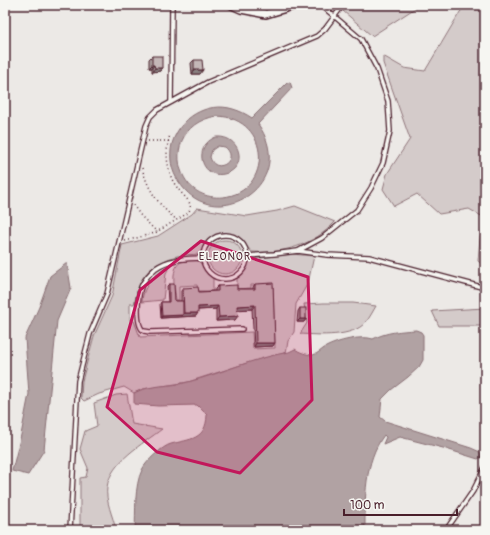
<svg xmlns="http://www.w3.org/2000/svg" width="490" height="535" viewBox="0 0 490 535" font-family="Pangolin,sans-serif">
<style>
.green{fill:#d4cbca;stroke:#8f757a}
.water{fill:#b1a2a3;stroke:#886e73;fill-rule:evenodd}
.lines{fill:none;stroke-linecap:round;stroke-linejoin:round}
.stream{stroke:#886e73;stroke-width:2.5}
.lane-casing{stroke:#4a1f2b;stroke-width:6}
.street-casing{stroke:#4a1f2b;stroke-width:10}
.path{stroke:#4a1f2b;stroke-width:1.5;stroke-dasharray:1 3;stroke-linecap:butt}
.lane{stroke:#f6f6f2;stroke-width:3.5}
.street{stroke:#f6f6f2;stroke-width:7}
.wall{fill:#a99d9d;stroke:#4a1f2b}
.shaded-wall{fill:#898080;stroke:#4a1f2b}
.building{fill:#c4b7b7;stroke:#4a1f2b}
.marked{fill:#c2185b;fill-opacity:0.2;stroke:#c2185b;stroke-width:3;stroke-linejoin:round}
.labels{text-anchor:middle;stroke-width:3;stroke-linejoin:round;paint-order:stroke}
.neighbourhood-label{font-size:11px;letter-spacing:1px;fill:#4a1f2b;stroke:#f6f6f2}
</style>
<rect width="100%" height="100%" fill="#ece9e6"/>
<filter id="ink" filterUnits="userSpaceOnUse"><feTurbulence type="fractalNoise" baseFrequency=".025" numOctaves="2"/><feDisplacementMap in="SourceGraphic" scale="8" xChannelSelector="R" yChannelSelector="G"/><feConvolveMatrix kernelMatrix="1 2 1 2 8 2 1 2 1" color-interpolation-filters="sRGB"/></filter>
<g filter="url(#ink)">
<g class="green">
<path d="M353,5H420L372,36L343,11Z"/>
<path d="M466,5H485V218L469,209L439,214L417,194L394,206L383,189L387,174L410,139L383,63V56L404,68L425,71L460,12Z"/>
<path d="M295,206L335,222C314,245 282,254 252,252L238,237L228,233H222L217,234L208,240L199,254C191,255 184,254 177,256C162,260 147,268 140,283C137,289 136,297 134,304H130V320L134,321L140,337L252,332L253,349L275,348L273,285H251V288L237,289V278C246,272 246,262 252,259L291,254L314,256L308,283L296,304L294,332L288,341L286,353L247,363L188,382L143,389L134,393L124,387L99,394L84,401L81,398L82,381L94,336L112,296L122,245L158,236L192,214L197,208L247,216L277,211Z"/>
<path d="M485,219V267L478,261L480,238Z"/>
<circle cx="225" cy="257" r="17"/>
<path d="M196,260C203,263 205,273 213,278V291H198L197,285L179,286V300H176C175,289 169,266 183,261C187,260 192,260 196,260Z"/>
<path d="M170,266L166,273L163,300L142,302C143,285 155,273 170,266Z"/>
<path d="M324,303H353L376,306C373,311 370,317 366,322C352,338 319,335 300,334L307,323L304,304Z"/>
<path d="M485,308V326H439L432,311Z"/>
<path d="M127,394L132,424L162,429C143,444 111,461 107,487C105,501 113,516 116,530H80V478L86,477L88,468L80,449L85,431L97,426L94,403L116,395Z"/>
</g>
<g class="water">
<path d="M290,82L292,88L258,124C300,184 214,237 179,182C171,171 169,157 172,144C179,118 207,101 233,109C240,111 246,114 252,118L287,83ZM217,116C272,118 273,192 223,197C172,202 159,125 217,116Z"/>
<path d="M216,137C242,135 248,169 224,174C201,179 192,146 216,137ZM218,146L225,147C241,160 215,176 210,157L212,150Z"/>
<path d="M67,263L71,288L57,321L44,450L28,475L12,471L21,435L29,394L25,338L39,307L50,276Z"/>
<path d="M416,330L421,332L423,335V360L419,367L408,377L391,390L382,399L380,417L385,421L471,448L480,452L481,457L478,459L443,448L400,437L383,444L386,437L384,435C364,462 365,499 365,530H135C136,512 134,486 142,470C146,461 163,446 171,444C190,439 206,440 207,415L197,405L158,406L134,404V393C151,384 170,387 188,382C222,373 254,358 289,352L295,349C299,352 307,355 313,355C318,354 322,349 326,347C337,341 361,335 373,339C386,332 401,331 416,330Z"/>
</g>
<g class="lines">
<path class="stream" d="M481,457H482"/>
<defs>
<g id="lane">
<path d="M171,102L172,5"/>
<circle cx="225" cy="257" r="22"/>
<path d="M298,251L322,238L357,210L371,188L383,163L390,131L388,101L377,69L361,39L321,5"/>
<path d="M247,256L274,254L298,251L327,255L369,257L485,288"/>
<path d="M204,258C187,259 170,258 156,268C150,273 144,280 141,287C138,296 135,326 144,331C144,331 150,332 150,332L242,329"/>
<path d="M70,530L78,381L90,334L107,294L146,126L150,117L157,110L208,82L317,36L325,29L343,5"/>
<path d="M446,530L473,491L485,467"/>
</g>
<path id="street" d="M232,5L241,9L266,14L296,5"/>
</defs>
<use href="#lane" class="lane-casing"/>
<use href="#street" class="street-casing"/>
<g class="path">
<path d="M148,141H169"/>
<path d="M142,168C148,190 159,206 177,220"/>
<path d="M133,205L141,216L157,232"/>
<path d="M125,241L155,233L188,213C195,203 184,197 179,190C175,185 171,179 170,173C166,159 166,148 170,135"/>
</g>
<use href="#lane" class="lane"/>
<use href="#street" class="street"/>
</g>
<g class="wall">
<path d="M152,56L162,68L160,71L152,72V68H149V59Z"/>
<path d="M194,60L200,74H192L191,63Z"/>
<path d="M169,284L175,301H181V291L183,288L199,292L215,291V289L218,286L237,289H253V287L255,284L273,346L254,347L252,309H237L235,320L216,321V309L198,310L196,316L161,318L160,304L161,302H168L167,286Z"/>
<path d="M300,308L306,319L304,322H297L298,311Z"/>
</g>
<g class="shaded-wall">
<path d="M65,5H70L63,7Z"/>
<path d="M152,65H154L152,68H149Z"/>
<path d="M155,68H162L160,71L152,72Z"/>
<path d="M194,70H203L200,74H192Z"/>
<path d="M255,305L252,309L235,310L237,306Z"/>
<path d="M218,306L216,309L196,310L198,307Z"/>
<path d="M184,313H198L196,316L161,318L162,316L183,315Z"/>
<path d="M238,316L235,320L216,321L219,317Z"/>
<path d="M300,319H306L304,322H297Z"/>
<path d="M256,343H275L273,346L254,347Z"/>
</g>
<g class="building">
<path d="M152,56H162V68H155L154,65H152Z"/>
<path d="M194,60H202L203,70H194Z"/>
<path d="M273,283L275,343H256L255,305L237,306L238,316L219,317L218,306L198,307V313H184L183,288L198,287L199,292L218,291V286L237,285V289H255V284Z"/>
<path d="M169,284H174L175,301H183V315L162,316L161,302H169Z"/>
<rect x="300" y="308" width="6" height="11"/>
</g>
</g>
<path class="marked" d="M201,241L308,277L312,400L240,473L157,452L107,407L140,290Z"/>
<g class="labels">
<g class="neighbourhood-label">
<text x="225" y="260">ELEONOR</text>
</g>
</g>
<rect width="490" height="535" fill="none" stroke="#f6f6f2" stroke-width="20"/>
<rect x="10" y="10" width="470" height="515" fill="none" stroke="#4a1f2b" stroke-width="1.5" filter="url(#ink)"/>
<path d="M344 509v6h113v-6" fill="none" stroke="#4a1f2b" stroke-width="2"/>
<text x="350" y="509" font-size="12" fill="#4a1f2b" stroke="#f6f6f2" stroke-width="3" paint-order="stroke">100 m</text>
</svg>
